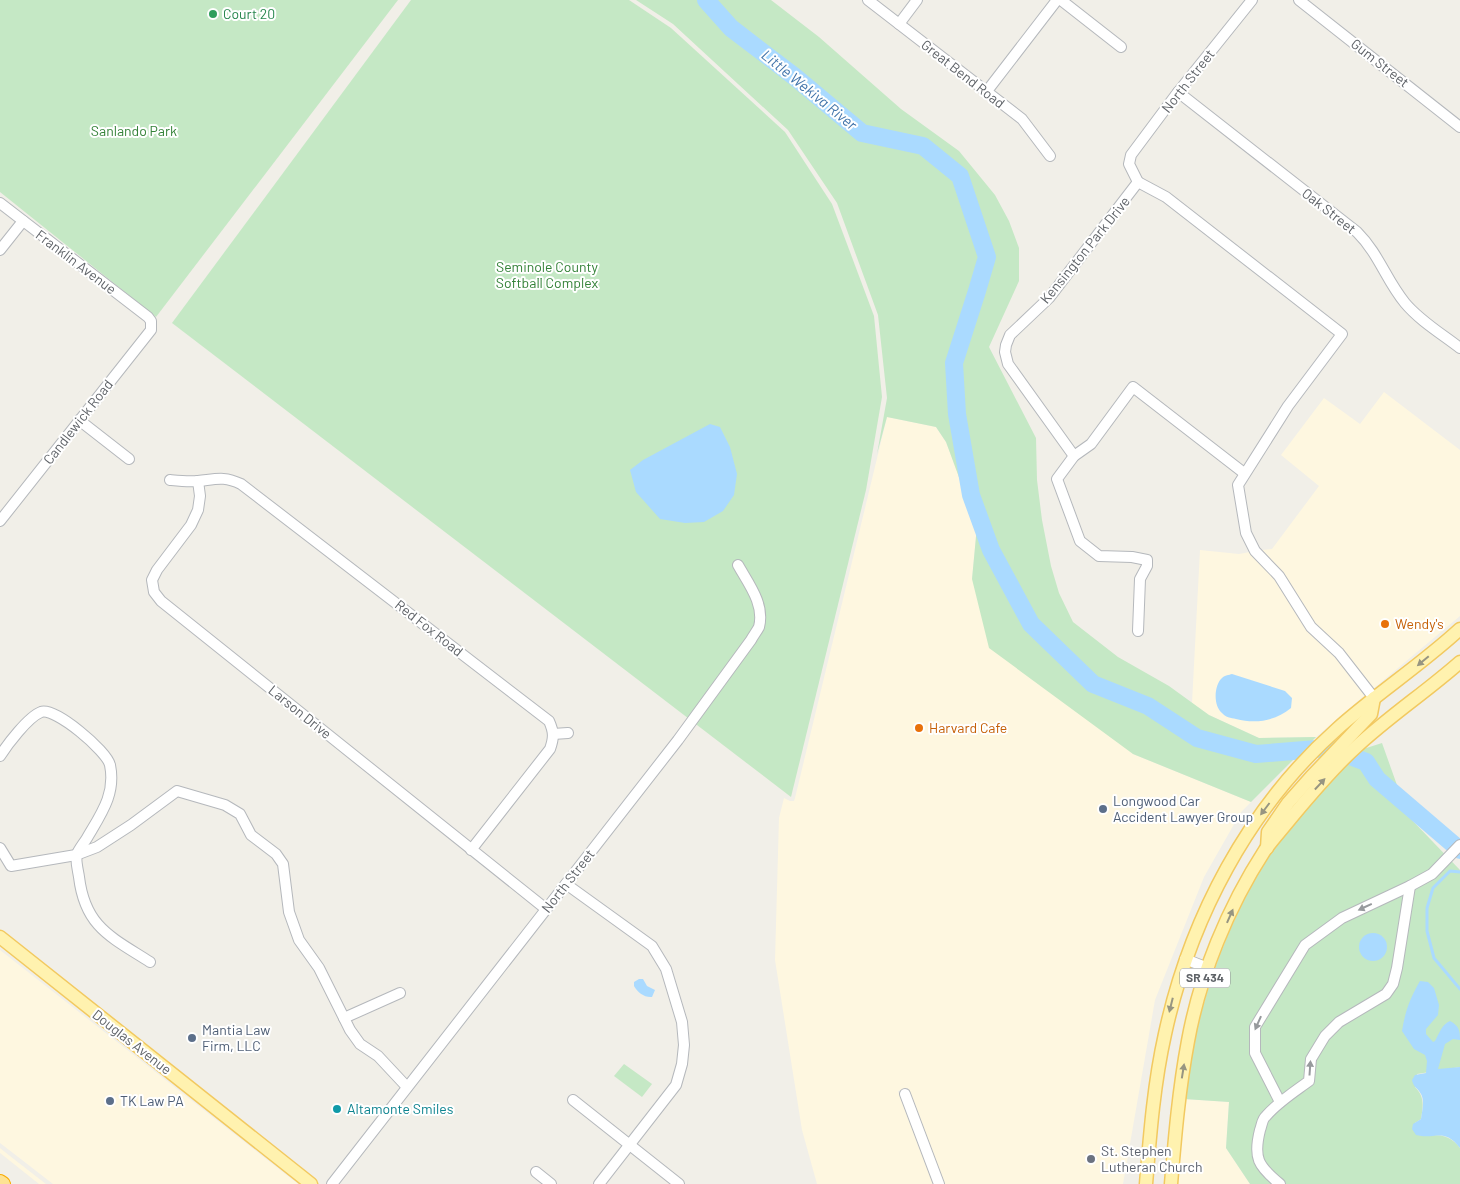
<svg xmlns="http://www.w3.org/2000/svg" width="1460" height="1184" viewBox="0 0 1460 1184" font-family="Barlow,sans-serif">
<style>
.commercial{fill:#fef7e0}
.green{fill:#c5e8c5}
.water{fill:#aadaff}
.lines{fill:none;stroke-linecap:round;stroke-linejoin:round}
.stream{stroke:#aadaff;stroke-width:3}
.river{stroke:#aadaff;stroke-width:18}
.minor-casing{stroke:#b5b8bc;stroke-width:12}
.major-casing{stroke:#f2c960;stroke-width:15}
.highway-casing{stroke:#f9ab00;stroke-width:16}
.minor{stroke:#fff;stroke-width:10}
.major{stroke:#fff2af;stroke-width:12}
.highway{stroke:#fde293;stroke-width:14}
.oneway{fill:#979581}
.oneway2{fill:#979a9d}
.leisure-dot{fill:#2e9e5b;stroke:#fff;stroke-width:2}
.food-dot{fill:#e8710a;stroke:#fff;stroke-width:2}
.service-dot{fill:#5c6f8a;stroke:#fff;stroke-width:2}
.culture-dot{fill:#0f9aa8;stroke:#fff;stroke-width:2}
.worship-dot{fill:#6b7280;stroke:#fff;stroke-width:2}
.labels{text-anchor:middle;stroke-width:4;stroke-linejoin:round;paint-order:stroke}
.shield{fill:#fff;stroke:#8f9295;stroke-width:1}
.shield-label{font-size:12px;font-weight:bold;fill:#5f6368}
.leisure-label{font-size:14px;fill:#27864d;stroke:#fff;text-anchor:start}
.street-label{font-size:14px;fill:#5f6368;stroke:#fff}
.park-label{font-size:14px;fill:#348238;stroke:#fff}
.food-label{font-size:14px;fill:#c56008;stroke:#fff;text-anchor:start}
.service-label{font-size:14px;fill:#4e5e75;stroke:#fff;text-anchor:start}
.culture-label{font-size:14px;fill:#0d838f;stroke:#fff;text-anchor:start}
.worship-label{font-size:14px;fill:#5b616d;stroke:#fff;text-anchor:start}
.water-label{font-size:15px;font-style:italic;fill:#4174aa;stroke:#fff}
</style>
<rect width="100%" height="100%" fill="#f1efe8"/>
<g class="commercial">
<path d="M1384,392L1460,450V616L1373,689L1343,650L1315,624L1284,573L1262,550L1272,549L1319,486L1281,455L1324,398L1360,424Z"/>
<path d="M887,417L936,427L946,442L977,526L972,579L1133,754L1251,802L1241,812L1204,877L1155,1000L1123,1184H944L908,1088L898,1091L933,1184H817L802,1130L775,960L779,818L784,798L790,801H794L795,798Z"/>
<path d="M1200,550L1239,554L1250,552L1253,557L1276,579L1307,630L1335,656L1365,695L1316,737L1259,738L1209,715L1192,703Z"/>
<path d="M0,950L298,1184H53L13,1153L0,1143Z"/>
<path d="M1184,1099L1229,1102L1226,1148L1250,1184H1177Z"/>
<path d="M0,1148L10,1156L46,1184H39L0,1153Z"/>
</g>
<g class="green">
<path d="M0,0H398L156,317L0,192Z"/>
<path d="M411,0H629L671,28L785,132L832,204L874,316L882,397L866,490L791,797L172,323Z"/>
<path d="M636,0H771L819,37L901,109L959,151L995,195L1009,221L1019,248V281L989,347L1036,438L1037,480L1042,520L1051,566L1059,593L1073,622L1118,657L1169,686L1209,715L1259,738L1316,737L1251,802L1133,754L989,648L972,579L977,526L946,442L936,427L887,417L877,454L887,398L878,315L837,203L788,130L673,24Z"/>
<path d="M1382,743L1408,816L1460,870V1067L1417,1074L1415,1087C1425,1097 1423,1106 1421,1119L1415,1123L1421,1136C1437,1134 1450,1134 1460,1148V1184H1250L1226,1148L1229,1102L1184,1099C1196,1011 1223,929 1270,854H1272V850L1319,793L1360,750Z"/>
<path d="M624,1064L652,1084L642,1097L614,1076Z"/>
</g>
<g class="water">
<path d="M710,424L720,427L730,447L737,474L734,495L723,511L704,522L685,523L660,519L636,492L630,470L643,460Z"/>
<path d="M1232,674L1285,691L1292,698L1291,708C1275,721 1256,724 1236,719C1231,718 1225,717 1222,713C1213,706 1214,685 1222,678C1225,675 1229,675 1232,674Z"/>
<circle cx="1373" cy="947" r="14"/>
<path d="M639,979H643L647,986L655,990L652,997C645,998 637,992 634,986V982Z"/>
<path d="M1420,981L1428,982L1434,988L1439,1005L1438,1015L1426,1029V1034L1433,1042L1435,1041C1439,1034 1442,1024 1450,1021C1459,1026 1460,1030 1460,1040L1453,1039L1445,1044L1438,1069L1460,1067V1148C1444,1127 1435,1140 1416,1135L1412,1129L1413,1124L1421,1119C1422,1111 1425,1101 1421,1094C1418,1088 1413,1087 1412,1080L1415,1075L1426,1073L1427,1061L1425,1055L1414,1049L1402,1031C1405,1012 1410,998 1420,981Z"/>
</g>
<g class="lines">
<path class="stream" d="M1460,872L1450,871L1433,888L1427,908V931L1434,958L1460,989"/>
<path class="river" d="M706,0L731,28L795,77L862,133L923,146L960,176L987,257L977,291L954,363L957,414L971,495L991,550L1031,624L1093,684L1148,706L1197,738L1256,754L1329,748L1366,762L1377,779L1460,850"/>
<defs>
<g id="minor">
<path d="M868,0L1022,119L1050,156"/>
<path d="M1061,0L1121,47"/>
<path d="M1299,0L1460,127"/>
<path d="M899,24L917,0"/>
<path d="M987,91L1057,0"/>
<path d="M1178,92L1357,232C1379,254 1386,280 1405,303C1420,321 1442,334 1460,348"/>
<path d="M1138,182L1166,197L1342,334L1288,406L1238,485L1246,533L1255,551L1279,576L1311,627L1339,653L1374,698"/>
<path d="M0,203L148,317L151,321V330L0,521"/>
<path d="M0,250L23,221"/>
<path d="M79,420L129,459"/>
<path d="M1074,456L1008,364L1005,352L1006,345L1010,335L1049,298L1138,182L1129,164L1131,155L1175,96L1252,0"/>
<path d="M170,480C180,481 189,482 198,481C217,479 224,476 241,484L549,721C554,732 554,738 550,749L471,850"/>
<path d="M198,481L200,496L198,510L191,525L157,570L152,580L154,592L161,601L546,909"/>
<path d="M1138,631L1140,579L1147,566V560L1132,557L1099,556L1080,541L1057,479L1074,456L1091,444L1133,387L1244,473"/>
<path d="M553,734L568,733"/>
<path d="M0,756C7,745 28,717 41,712C55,707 107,751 110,765C116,794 101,814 87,838C84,843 79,849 77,854C75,860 78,870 79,877C85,927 111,937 150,962"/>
<path d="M0,848L11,866L76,855L97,847L131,825L177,791L225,805L240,814L251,835L276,854L283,864L289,912L299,940L319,968L350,1030L360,1044L378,1056L407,1087"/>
<path d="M566,884L652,946L666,969L682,1022L684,1045L682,1064L676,1085L599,1184"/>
<path d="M1185,959L1208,968"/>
<path d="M344,1018L400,993"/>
<path d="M905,1094L939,1184"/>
<path d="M573,1100L679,1184"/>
<path d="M1280,1102L1255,1053V1027L1305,945L1342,918L1410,886L1432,874L1460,845"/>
<path d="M536,1172L551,1184"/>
<path d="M332,1184L678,740L751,640C753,636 757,631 759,627C765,604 748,583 738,565"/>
<path d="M1280,1184C1258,1166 1253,1158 1260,1130C1262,1125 1262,1119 1266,1116C1278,1102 1294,1092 1309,1081L1311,1059L1325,1036L1339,1022L1386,994L1393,984L1397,968L1410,886"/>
</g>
<g id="major">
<path d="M1267,848L1268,832L1288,803L1311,777L1371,714L1374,698"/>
<path d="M0,937L311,1184"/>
<path d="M1146,1184C1150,1134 1154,1083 1165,1034C1190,919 1248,808 1337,729C1376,694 1421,665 1460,629"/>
<path d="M1171,1184C1175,1136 1179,1089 1188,1041C1200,975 1228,907 1265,850C1273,839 1283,828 1291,818C1311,794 1332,769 1355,748C1388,717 1426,692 1460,662"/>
</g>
<path id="highway" d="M0,1182L3,1184"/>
</defs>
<use href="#minor" class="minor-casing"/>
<use href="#major" class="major-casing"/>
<use href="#highway" class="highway-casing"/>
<use href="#minor" class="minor"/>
<use href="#major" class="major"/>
<use href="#highway" class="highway"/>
</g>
<defs><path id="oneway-solid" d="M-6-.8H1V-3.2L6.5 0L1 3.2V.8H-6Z" transform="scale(1.25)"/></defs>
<g class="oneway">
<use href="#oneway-solid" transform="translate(1423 661) rotate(140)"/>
<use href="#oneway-solid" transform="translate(1320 784) rotate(-47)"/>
<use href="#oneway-solid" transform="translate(1265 809) rotate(127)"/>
<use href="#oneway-solid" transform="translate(1230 916) rotate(-66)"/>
<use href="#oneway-solid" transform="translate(1171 1005) rotate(104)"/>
<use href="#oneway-solid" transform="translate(1183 1071) rotate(-81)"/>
</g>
<g class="oneway2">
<use href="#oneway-solid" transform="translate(1365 907) rotate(155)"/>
<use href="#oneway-solid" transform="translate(1258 1023) rotate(114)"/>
<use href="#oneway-solid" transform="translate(1310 1068) rotate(-86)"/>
</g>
<circle class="leisure-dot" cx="213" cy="14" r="5"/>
<g class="food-dot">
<circle cx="1385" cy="624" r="5"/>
<circle cx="919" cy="728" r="5"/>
</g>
<g class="service-dot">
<circle cx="1103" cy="809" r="5"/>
<circle cx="192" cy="1038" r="5"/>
<circle cx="110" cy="1101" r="5"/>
</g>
<circle class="culture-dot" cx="337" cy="1109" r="5"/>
<circle class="worship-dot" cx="1091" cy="1159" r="5"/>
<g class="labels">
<rect class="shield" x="1180" y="968.5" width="50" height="19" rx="4"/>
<g class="shield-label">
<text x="1205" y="982">SR 434</text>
</g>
<g class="leisure-label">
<text x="223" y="19">Court 20</text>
</g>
<g class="street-label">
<text transform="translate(1380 63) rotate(38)" y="5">Gum Street</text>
<text transform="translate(963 74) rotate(38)" y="5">Great Bend Road</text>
<text transform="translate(1188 81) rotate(-52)" y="5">North Street</text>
<text transform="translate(1329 211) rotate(38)" y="5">Oak Street</text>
<text transform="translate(1085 250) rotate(-51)" y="5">Kensington Park Drive</text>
<text transform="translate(76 262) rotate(37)" y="5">Franklin Avenue</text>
<text transform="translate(78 422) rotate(-52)" y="5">Candlewick Road</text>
<text transform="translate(429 628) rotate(38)" y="5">Red Fox Road</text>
<text transform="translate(300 712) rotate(39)" y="5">Larson Drive</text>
<text transform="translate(568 881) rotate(-52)" y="5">North Street</text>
<text transform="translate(132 1042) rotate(38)" y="5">Douglas Avenue</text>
</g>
<g class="park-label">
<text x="134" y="136">Sanlando Park</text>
<text x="547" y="272">Seminole County<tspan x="547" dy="16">Softball Complex</tspan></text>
</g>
<g class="food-label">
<text x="1395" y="629">Wendy's</text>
<text x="929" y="733">Harvard Cafe</text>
</g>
<g class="service-label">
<text x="1113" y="806">Longwood Car<tspan x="1113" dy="16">Accident Lawyer Group</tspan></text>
<text x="202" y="1035">Mantia Law<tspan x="202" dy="16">Firm, LLC</tspan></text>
<text x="120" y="1106">TK Law PA</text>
</g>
<g class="culture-label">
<text x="347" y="1114">Altamonte Smiles</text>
</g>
<g class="worship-label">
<text x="1101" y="1156">St. Stephen<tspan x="1101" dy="16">Lutheran Church</tspan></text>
</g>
<g class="water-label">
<text transform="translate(809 90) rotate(39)" y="5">Little Wekiva River</text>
</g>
</g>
</svg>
